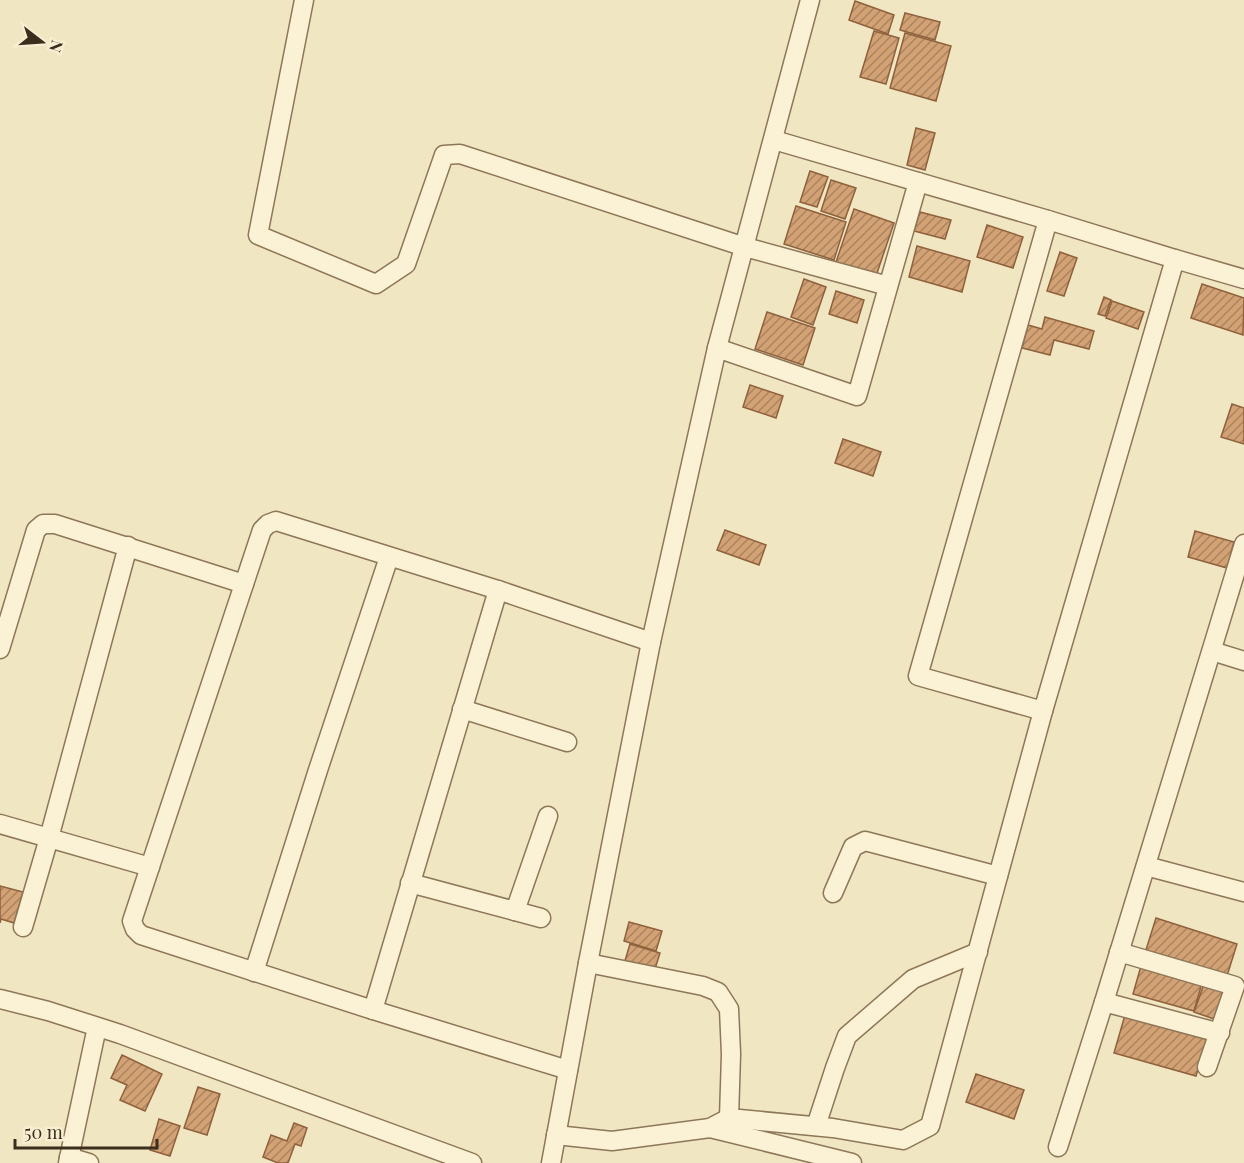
<svg xmlns="http://www.w3.org/2000/svg" width="1244" height="1163" viewBox="0 0 1244 1163" font-family="'Playfair Display',serif">
<style>
.building{fill:url(#building-hatch);stroke:#8e613c;stroke-width:1.5}
.lines{fill:none;stroke-linecap:round;stroke-linejoin:round}
.minor-casing{stroke:#8d7758;stroke-width:21}
.minor{stroke:#fbf2d6;stroke-width:18}
</style>
<defs>
<pattern id="building-hatch" width="6" height="6" patternUnits="userSpaceOnUse" patternTransform="scale(1.5)"><rect width="6" height="6" fill="#d2a275"/><path d="M-1 1l2-2M0 6l6-6M5 7l2-2" fill="none" stroke="#ac845f"/></pattern>
</defs>
<rect width="100%" height="100%" fill="#f1e6c2"/>
<g class="building">
<path d="M855,1L894,15L888,34L849,20Z"/>
<path d="M905,13L940,22L935,40L900,30Z"/>
<path d="M874,31L899,38L886,84L860,77Z"/>
<path d="M905,33L951,46L936,101L890,88Z"/>
<path d="M916,128L935,133L925,170L907,165Z"/>
<path d="M810,171L828,177L817,207L800,202Z"/>
<path d="M831,180L856,188L845,219L821,211Z"/>
<path d="M796,206L846,222L834,260L784,244Z"/>
<path d="M854,209L894,223L876,276L836,262Z"/>
<path d="M920,212L951,220L945,239L914,231Z"/>
<path d="M987,225L1023,237L1013,268L977,257Z"/>
<path d="M917,246L970,261L962,292L909,277Z"/>
<path d="M1060,252L1077,258L1064,296L1047,291Z"/>
<path d="M804,279L826,287L813,325L791,317Z"/>
<path d="M1202,284L1244,298L1243,335L1191,318Z"/>
<path d="M836,291L864,300L857,323L829,314Z"/>
<path d="M1104,297L1111,300L1105,316L1098,314Z"/>
<path d="M1112,301L1144,312L1138,329L1106,318Z"/>
<path d="M767,312L815,328L803,365L755,349Z"/>
<path d="M1045,317L1094,331L1089,349L1054,340L1050,355L1022,348L1028,325L1042,329Z"/>
<path d="M750,385L783,396L776,418L743,407Z"/>
<path d="M1232,404L1244,408V444L1221,437Z"/>
<path d="M843,439L881,452L873,476L835,463Z"/>
<path d="M725,530L766,545L759,565L717,550Z"/>
<path d="M1195,531L1234,542L1227,568L1188,557Z"/>
<path d="M0,886L23,892L14,923L1,919L0,923Z"/>
<path d="M1156,918L1237,944L1226,979L1145,953Z"/>
<path d="M629,922L662,931L656,951L624,941Z"/>
<path d="M630,944L660,953L654,972L624,964Z"/>
<path d="M1141,966L1202,983L1194,1011L1133,994Z"/>
<path d="M1204,984L1224,991L1214,1019L1194,1012Z"/>
<path d="M1125,1015L1207,1039L1196,1076L1114,1053Z"/>
<path d="M122,1055L162,1074L145,1111L120,1100L127,1085L111,1078Z"/>
<path d="M976,1074L1024,1090L1014,1119L966,1102Z"/>
<path d="M198,1087L220,1094L207,1135L184,1128Z"/>
<path d="M159,1119L180,1126L170,1156L150,1150Z"/>
<path d="M294,1123L307,1128L301,1146L295,1144L288,1163H278L263,1157L271,1135L287,1141Z"/>
</g>
<g class="lines">
<defs>
<g id="minor">
<path d="M304,0L258,235L376,284L406,264L444,155L460,154L745,247L888,286"/>
<path d="M774,140L1048,220L1175,259"/>
<path d="M1048,220L918,676L1043,711L1175,259L1244,279"/>
<path d="M717,348L857,396L918,182"/>
<path d="M0,649L36,530L43,524H55L244,584"/>
<path d="M1212,651L1244,661"/>
<path d="M462,709L567,742"/>
<path d="M0,824L150,867"/>
<path d="M1146,866L1244,892"/>
<path d="M410,883L541,918"/>
<path d="M833,893L853,847L865,841L998,876"/>
<path d="M515,911L548,816"/>
<path d="M23,927L49,838L128,546"/>
<path d="M1119,952L1235,986L1207,1067"/>
<path d="M588,963L703,986L718,992L729,1009L731,1054L729,1118L833,1128L903,1140L930,1126L1043,711"/>
<path d="M254,972L318,770L389,557"/>
<path d="M0,999L48,1011L120,1034L472,1163"/>
<path d="M1104,1002L1220,1033"/>
<path d="M373,1010L498,590"/>
<path d="M568,1070L373,1010L141,935L135,929L132,921L262,530L268,524L276,521L498,590L651,642"/>
<path d="M816,1126L835,1068L847,1036L913,979L978,952"/>
<path d="M710,1128L852,1163"/>
<path d="M556,1135L612,1141L710,1128L729,1118"/>
<path d="M1058,1147L1104,1002L1244,544"/>
<path d="M69,1157L89,1163"/>
<path d="M68,1163L97,1027"/>
<path d="M551,1163L588,963L651,642L717,348L810,0"/>
</g>
</defs>
<use href="#minor" class="minor-casing"/>
<use href="#minor" class="minor"/>
</g>
<g transform="translate(42 42) rotate(107)" stroke="#f8efd3" stroke-width="4.5" paint-order="stroke">
<path d="M0-4.5L10 22L0 15L-10 22Z" fill="#3b2e1d"/>
<text y="-9" font-size="16" font-weight="bold" text-anchor="middle" fill="#3b2e1d">N</text>
</g>
<path d="M15 1139v9h142v-9" fill="none" stroke="#3b2e1d" stroke-width="3"/>
<text x="24" y="1139" font-size="18" fill="#3b2e1d" stroke="#f8efd3" stroke-width="4.5" paint-order="stroke">50 m</text>
</svg>
